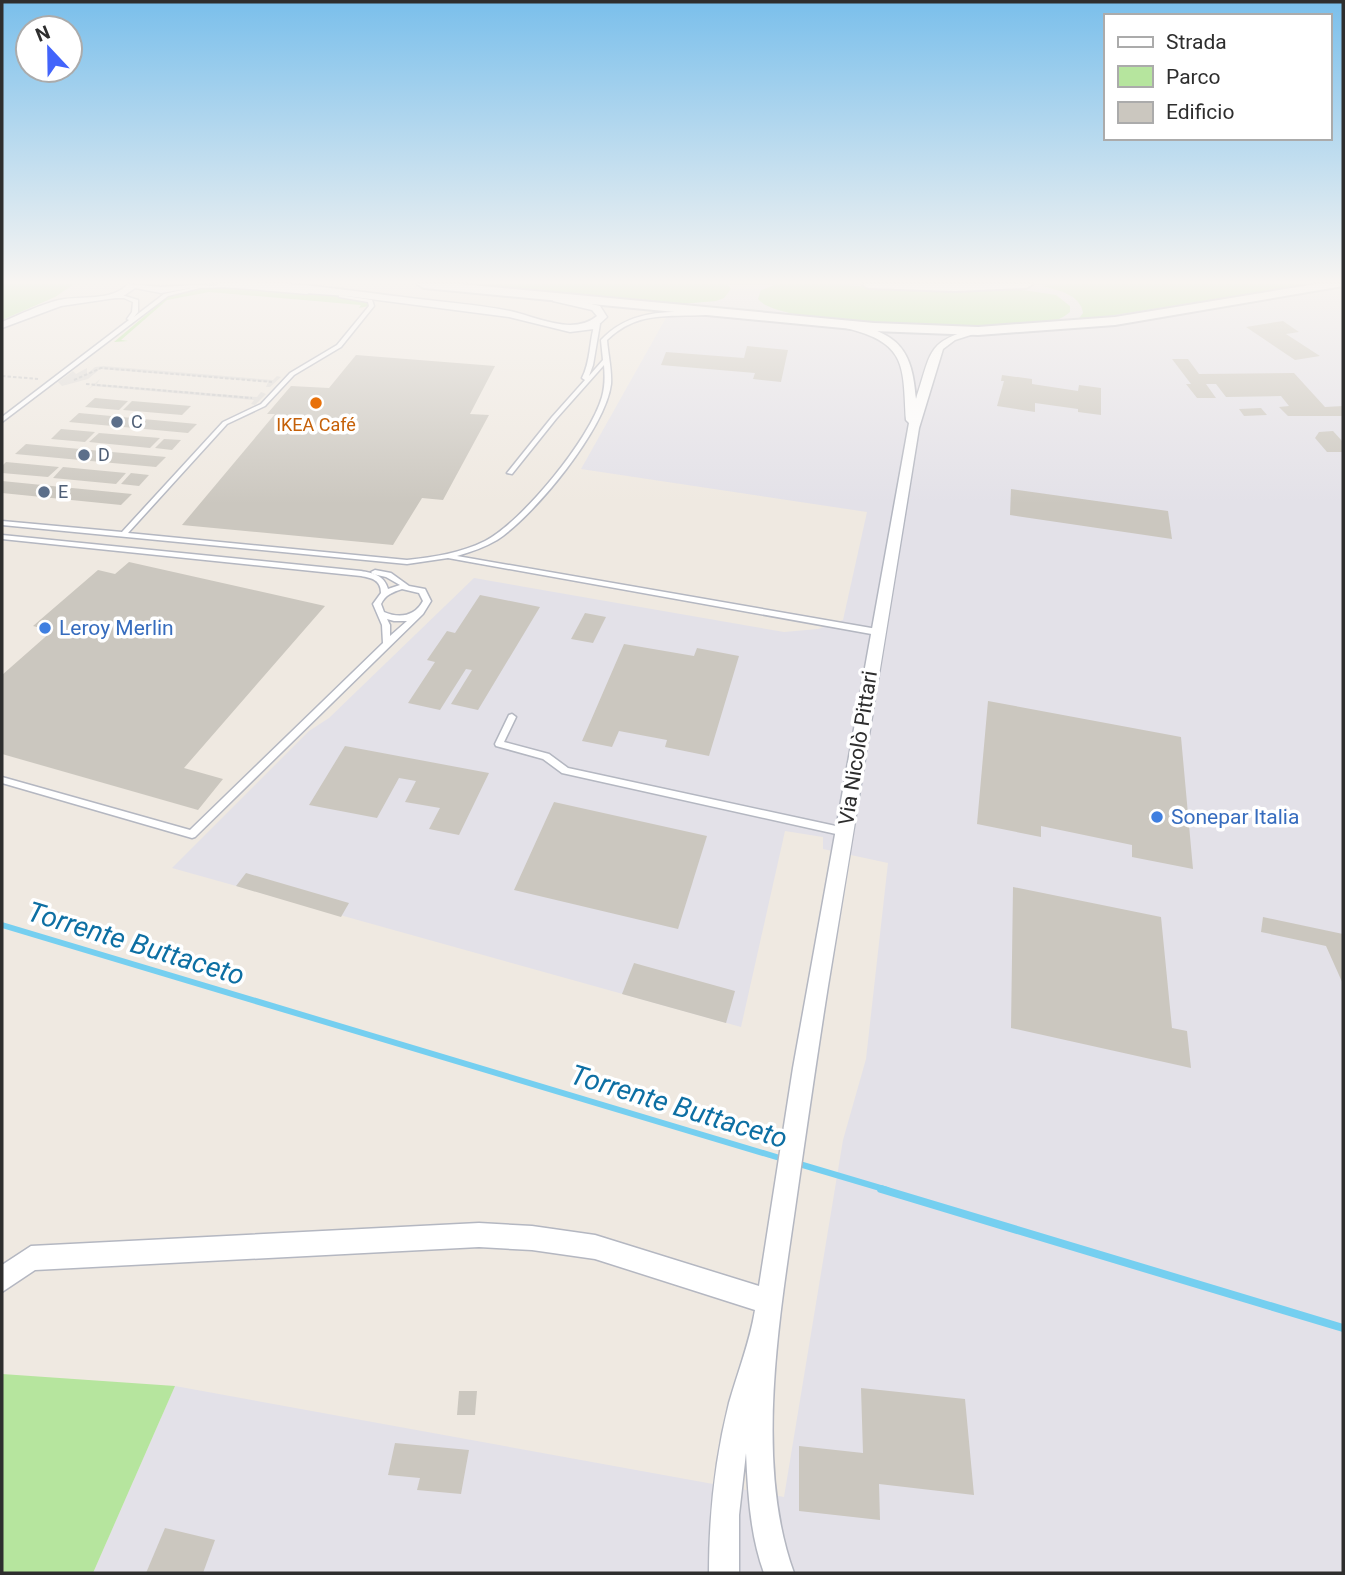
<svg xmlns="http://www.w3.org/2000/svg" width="1345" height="1575" viewBox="0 0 1345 1575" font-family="Roboto,sans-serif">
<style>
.industrial{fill:#e3e1e8}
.green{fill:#b6e59e}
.plaza{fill:#dfdcd8}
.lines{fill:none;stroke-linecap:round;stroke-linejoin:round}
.stream-far1{stroke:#75cff0;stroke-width:6}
.stream{stroke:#75cff0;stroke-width:8}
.building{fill:#cbc7bf}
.lane-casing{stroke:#b4b7c1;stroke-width:3}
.street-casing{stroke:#b4b7c1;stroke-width:3}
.secondary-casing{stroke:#b4b7c1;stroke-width:4}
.path{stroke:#c9c9c9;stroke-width:2;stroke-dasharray:3.5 2;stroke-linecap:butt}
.lane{fill:#fff;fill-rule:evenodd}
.street{fill:#fff;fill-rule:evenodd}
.secondary{fill:#fff;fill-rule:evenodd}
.food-dot{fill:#e8710a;stroke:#fff;stroke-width:2.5}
.service-dot{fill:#5c6f8a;stroke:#fff;stroke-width:2.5}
.shop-dot{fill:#3f7fe0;stroke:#fff;stroke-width:2.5}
.labels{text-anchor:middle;stroke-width:7;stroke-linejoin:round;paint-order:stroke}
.far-service-label{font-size:18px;fill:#4e5e75;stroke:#fff;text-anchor:start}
.far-food-label{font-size:18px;fill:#c56008;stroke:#fff}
.shop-label{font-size:21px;fill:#366cbe;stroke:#fff;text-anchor:start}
.street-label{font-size:21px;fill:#2e2e2e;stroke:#fff}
.near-water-label{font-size:28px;font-style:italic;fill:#0d6fa3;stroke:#fff}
</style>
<rect width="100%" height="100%" fill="#efe9e1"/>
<path class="industrial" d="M685,284H1343V1573H93L175,1386L784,1497L843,1140L866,1059L888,863L823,849V837L785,831L741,1027L172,868L309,731L329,718L474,578L784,632L818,629L843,620L867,512L581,469Z"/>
<g class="green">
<path d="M2,284H74L55,297L2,320Z"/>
<path d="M469,284H727L731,289L724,298L716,301L680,304Z"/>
<path d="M778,284H827L921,290L1016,289L1056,295L1070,306V312C1063,318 1056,321 1046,323C1004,330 781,329 758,299L761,290Z"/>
<path d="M1066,284H1310L1077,321L1083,313C1081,295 1058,290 1042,286Z"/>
<path d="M210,287L333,295L366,301L369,306L359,308L361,305L209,292L167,300L121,340L128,341L114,342L167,297Z"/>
<path d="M2,1374L175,1386L93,1573H2Z"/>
</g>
<g class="plaza">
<path d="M103,366L273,380L277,376L281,377L270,387H266L268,382L100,369L88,379L62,386L58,382L73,371L76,374L87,368V374L95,367Z"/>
<path d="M100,379L97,384L257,397L261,392L266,394L255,405L251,404L254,400L93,386L87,390Z"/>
</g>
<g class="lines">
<g class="stream-far1">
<path d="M2,925L783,1159"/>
<path d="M796,1163L887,1190"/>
</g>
<path class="stream" d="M881,1189L1343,1328"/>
</g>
<g class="building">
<path d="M1283,321L1299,332L1286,334L1320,356L1295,360L1246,327Z"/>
<path d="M747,346L788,350L781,382L753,379L755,373L661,365L666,352L744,358Z"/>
<path d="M356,355L495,366L470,414L489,415L443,500L422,498L393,545L182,525L275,414H267L291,386L329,388Z"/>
<path d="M1172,359H1188L1199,374L1294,373L1325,407L1343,406V416H1288L1279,407L1289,406L1281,396L1226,397L1216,384H1206L1216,398H1197L1186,384H1191Z"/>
<path d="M1002,375L1032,379V384L1078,391L1079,385L1101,388V415L1078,412V409L1035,403V412L997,406L1004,381H1001Z"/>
<path d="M95,398L128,401L119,410L85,407Z"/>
<path d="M132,401L191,406L182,415L123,410Z"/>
<path d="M1261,408L1267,415L1244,416L1239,409Z"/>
<path d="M79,413L197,424L188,433L69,422Z"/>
<path d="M61,429L95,432L85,442L51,439Z"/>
<path d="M1333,431L1343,442V452H1327L1315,438L1319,432Z"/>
<path d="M99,433L160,438L150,448L89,442Z"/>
<path d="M164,439L181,440L172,450L155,448Z"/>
<path d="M26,444L166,457L156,467L15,454Z"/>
<path d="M6,462L59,467L48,477L2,473V466Z"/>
<path d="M63,467L126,473L116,484L53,478Z"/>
<path d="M131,473L149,475L139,486L121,484Z"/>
<path d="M2,481L132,494L121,505L2,493Z"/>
<path d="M1011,489L1168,511L1172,539L1010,515Z"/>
<path d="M129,562L325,606L184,768L223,779L198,810L2,754V675L52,631L33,626L98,570L115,574Z"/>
<path d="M480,595L540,607L478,710L451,704L472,670L466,669L440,710L408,703L435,662L427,660L447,631L455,633Z"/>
<path d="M585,613L606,617L593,643L571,639Z"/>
<path d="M624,644L694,656L697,648L739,656L709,756L665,747L667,740L619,731L612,747L582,741Z"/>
<path d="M988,701L1181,737L1193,869L1132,857V845L1041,826V837L977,824Z"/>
<path d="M345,746L489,773L459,835L429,829L440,808L405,802L416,781L399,778L377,818L309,805Z"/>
<path d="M554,802L707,836L678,929L514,890Z"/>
<path d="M246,873L349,903L341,917L236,886Z"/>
<path d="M1013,887L1161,917L1172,1028L1187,1031L1191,1068L1011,1028Z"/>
<path d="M1263,917L1343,934V984L1326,946L1261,932Z"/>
<path d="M634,963L735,991L726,1023L622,994Z"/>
<path d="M861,1388L965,1399L974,1495L879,1484L880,1520L799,1511V1446L863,1453Z"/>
<path d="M459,1391H477L475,1415H457Z"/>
<path d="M395,1443L469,1450L461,1494L417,1490L420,1478L388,1475Z"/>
<path d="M165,1528L215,1540L203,1573H146Z"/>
</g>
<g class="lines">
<defs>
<g id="lane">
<path d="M230,285H232V287L200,288L168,296L2,422V417L129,320L127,319L132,312L133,302L124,298H110V296H125L138,300V312L134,317L164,294L200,286Z"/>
<path d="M259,288L307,292L309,293L307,294L261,290L259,289Z"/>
<path d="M339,295L372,300L374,306L341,347L294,375L265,406L227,424L128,533L407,560C434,557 461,553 485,541C523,521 590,439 602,397C605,386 605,377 604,365L556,419L512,474L507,473L552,417L585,380L582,378C591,361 589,341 595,323L600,324L593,365L589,376L603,360L601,340C629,310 666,311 704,312L706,313V315C667,317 637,311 607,340C608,354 612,370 611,384C606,428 534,516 497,540C485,547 471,552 457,556L877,629L880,630L881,632L880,634L877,635L448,558L407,564L2,525V521L122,532L223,422L261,404L290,373L337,345L369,306L368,302L339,297Z"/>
<path d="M2,535L361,571C373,573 384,575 388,589L400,585L386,577L373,574L371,572L375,570L391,573L409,586L425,589L431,601L423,614L195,837L192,838L2,783V777L190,830L383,643L382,625L373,604L381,593C381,580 372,578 361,576L2,539ZM402,589L419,593L423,601C415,616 400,619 384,612L381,604C385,595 393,592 402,589ZM387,619L394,621H407L390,636V625Z"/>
<path d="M512,714L516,717L504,742L549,754L568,768L845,828L848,829L850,832L848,835L845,836L562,773L543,759L496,746L495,744L509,715Z"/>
</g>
<g id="street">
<path d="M128,284L161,287L215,284L161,293L135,288L122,297L61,306L2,328V322C21,314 39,305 59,300C82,295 111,302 128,284Z"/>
<path d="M216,284C275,278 344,290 403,297C439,302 475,304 510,311C537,317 573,336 597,316L592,310L553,301V297L556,296L600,306L607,317L594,329L570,332L509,317L347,296L221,287Z"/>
<path d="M850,323C899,334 912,349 916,399C932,351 926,341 978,328L983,331L955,340L943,349L919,428C889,614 859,800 828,986C816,1062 805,1139 794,1216C778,1326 755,1467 794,1573H764C750,1535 748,1493 746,1453L739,1515V1573H709C709,1515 715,1459 729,1403C738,1371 750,1342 755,1310L595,1259L532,1250L479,1247L35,1270L2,1292V1265L31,1246L479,1223L532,1226L595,1235L759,1286L793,1068L909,423L906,420C903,365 907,343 846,328V324Z"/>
</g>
<g id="secondary">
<path d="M417,284H461L874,323L978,327L1115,317L1316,284H1343V286L1115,325L978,335L874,331L424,288Z"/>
<path d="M862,284H1033L1026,288L955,291L868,288Z"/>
</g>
</defs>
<use href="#lane" class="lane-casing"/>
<use href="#street" class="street-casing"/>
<use href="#secondary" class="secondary-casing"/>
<g class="path">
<path d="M2,376L38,379"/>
<path d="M74,380L101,368L272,382"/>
<path d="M86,384L252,398"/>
</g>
<use href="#lane" class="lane"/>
<use href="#street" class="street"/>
<use href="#secondary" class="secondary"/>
</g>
<linearGradient id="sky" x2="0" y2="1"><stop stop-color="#7abfeb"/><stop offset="0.56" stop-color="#f8f5f2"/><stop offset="1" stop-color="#f8f5f2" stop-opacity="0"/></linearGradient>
<rect width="1345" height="504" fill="url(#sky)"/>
<circle class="food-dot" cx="316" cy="403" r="7"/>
<g class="service-dot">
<circle cx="117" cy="422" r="7"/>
<circle cx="84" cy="455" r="7"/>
<circle cx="44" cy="492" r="7"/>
</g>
<g class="shop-dot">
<circle cx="45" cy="628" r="7"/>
<circle cx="1157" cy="817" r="7"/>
</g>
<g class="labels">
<g class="far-service-label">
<text x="131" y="428">C</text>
<text x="98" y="461">D</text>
<text x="58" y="498">E</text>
</g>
<g class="far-food-label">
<text x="316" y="431">IKEA Café</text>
</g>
<g class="shop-label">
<text x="59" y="635">Leroy Merlin</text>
<text x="1171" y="824">Sonepar Italia</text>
</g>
<g class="street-label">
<text transform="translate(858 748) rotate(-81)" y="7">Via Nicolò Pittari</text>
</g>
<g class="near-water-label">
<text transform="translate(136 943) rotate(17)" y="10">Torrente Buttaceto</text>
<text transform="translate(679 1106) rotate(17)" y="10">Torrente Buttaceto</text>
</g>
</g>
<rect width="1345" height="1575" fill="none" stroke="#2e2e2e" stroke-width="7"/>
<rect x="1104" y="14" width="228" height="126" fill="#ffffff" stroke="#ababab" stroke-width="2"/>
<rect x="1118" y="37" width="35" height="10" fill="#ffffff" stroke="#ababab" stroke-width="2"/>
<text x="1166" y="49" font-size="21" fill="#2e2e2e">Strada</text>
<rect x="1118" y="66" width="35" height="21" fill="#b6e59e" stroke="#ababab" stroke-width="2"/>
<text x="1166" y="84" font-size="21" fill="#2e2e2e">Parco</text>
<rect x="1118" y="102" width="35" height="21" fill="#cbc7bf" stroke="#ababab" stroke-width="2"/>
<text x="1166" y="119" font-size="21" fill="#2e2e2e">Edificio</text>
<g transform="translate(49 49) rotate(338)"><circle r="33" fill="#ffffff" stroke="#ababab" stroke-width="2"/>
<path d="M0-5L12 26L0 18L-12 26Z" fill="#4264fb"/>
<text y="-10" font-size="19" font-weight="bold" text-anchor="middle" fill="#2e2e2e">N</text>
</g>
</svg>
